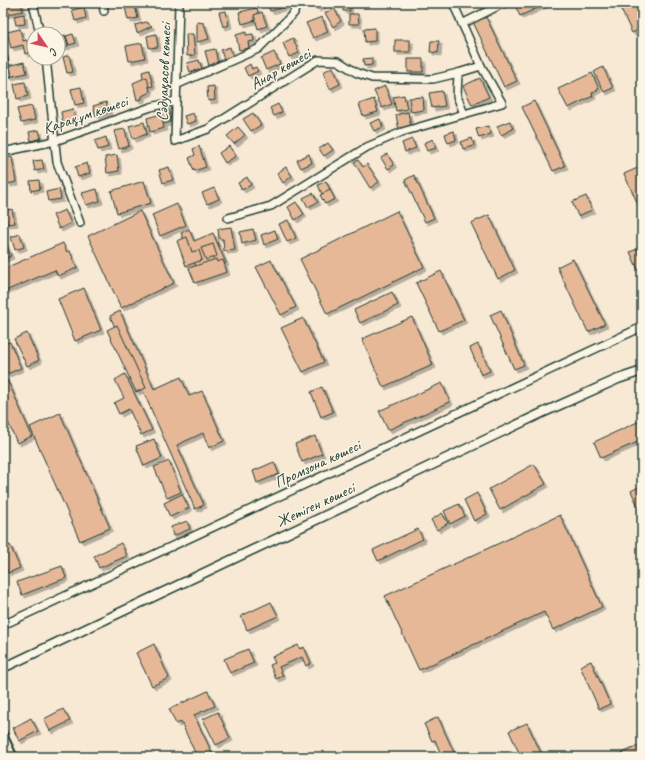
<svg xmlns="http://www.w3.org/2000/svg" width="645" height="760" viewBox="0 0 645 760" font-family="Caveat,sans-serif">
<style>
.building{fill:#e6b897;stroke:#1f3d34;filter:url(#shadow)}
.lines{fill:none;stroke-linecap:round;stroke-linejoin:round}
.minor-casing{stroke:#1f3d34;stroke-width:10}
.tertiary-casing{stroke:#1f3d34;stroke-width:11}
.minor{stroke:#fcf5e5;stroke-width:7}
.tertiary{stroke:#fcf5e5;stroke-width:8}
.rail{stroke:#1f3d34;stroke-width:2}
.labels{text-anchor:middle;stroke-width:3;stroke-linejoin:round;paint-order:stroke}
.street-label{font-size:16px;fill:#1f3d34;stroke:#fcf5e5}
</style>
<defs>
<filter id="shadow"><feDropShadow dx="3" dy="3" stdDeviation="0" flood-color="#0004"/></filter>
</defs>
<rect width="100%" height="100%" fill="#f8e9d5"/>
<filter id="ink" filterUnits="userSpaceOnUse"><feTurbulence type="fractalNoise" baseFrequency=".025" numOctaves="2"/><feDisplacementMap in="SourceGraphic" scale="8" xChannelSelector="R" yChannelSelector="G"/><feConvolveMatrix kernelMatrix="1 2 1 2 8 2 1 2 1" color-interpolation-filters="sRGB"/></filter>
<g filter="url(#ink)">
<g class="building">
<path d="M21,3L23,11L4,15L3,6Z"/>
<path d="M267,3H284L285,7L270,11Z"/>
<path d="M314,3H327L317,9Z"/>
<path d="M343,3H349L350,11H343Z"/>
<path d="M514,3H548L520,16Z"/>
<path d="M618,3H635L642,19V28L632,33Z"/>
<path d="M135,6L138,18L128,20L125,7Z"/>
<path d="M84,7L86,18L75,21L72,10Z"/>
<path d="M257,8L260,19L242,24L239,12Z"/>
<path d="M334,8L341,21L333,27L325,13Z"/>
<path d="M226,11L229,25L223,27L219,12Z"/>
<path d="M262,12L267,26L258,29L254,15Z"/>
<path d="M24,14L25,24L16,25L14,16Z"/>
<path d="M349,14H358L359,24H349Z"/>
<path d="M322,17L328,32L313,38L306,23Z"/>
<path d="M486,17L517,81L504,87L473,22Z"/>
<path d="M146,22L152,26L137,33L135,25Z"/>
<path d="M197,22L204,23L209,39L197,42Z"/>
<path d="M375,28V41L365,42L364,29Z"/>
<path d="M20,29L23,41L27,40L30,52L25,54L23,45L11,48L7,32Z"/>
<path d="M246,32V35L253,34L254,41L248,42L249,48L239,50L236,35Z"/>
<path d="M73,34L76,43L69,45L66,36Z"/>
<path d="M156,34L158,47L149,48L147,36Z"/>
<path d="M186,34H193L195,55L187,56Z"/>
<path d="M65,35L68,46L58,48V37Z"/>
<path d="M293,38L299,53L289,57L283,43Z"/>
<rect x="395" y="40" width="15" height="12"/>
<path d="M431,41H439L438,53L430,52Z"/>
<path d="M142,43L145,58L129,61L126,46Z"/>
<path d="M230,47L233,57L224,60L221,50Z"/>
<path d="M215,49L218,64L209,66L205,51Z"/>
<path d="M274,52L280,64L266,70L261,58Z"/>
<path d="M69,55L73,72L67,73L63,57Z"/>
<path d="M372,58V65L364,66L363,59Z"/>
<rect x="408" y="59" width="15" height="13"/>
<path d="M199,60L202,69L190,72L187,63Z"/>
<path d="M24,62L27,73L9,77L7,66Z"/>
<path d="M250,64L252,69L256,67L258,71L248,76L244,68Z"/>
<path d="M333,67L340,84L330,89L323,72Z"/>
<path d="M603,67L613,88L604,92L594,72Z"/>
<path d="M149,70L153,86L145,88L142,72Z"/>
<path d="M592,73L599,89L592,93L593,96L568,108L558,89Z"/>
<path d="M147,77L150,92L142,96V99L137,100L133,83Z"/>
<path d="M480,78L489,97L472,105L463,86Z"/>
<path d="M25,82L28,96L17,99L14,84Z"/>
<path d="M214,86L215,100L208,101L207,87Z"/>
<path d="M385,86L392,104L382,108L374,91Z"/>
<path d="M81,87L84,103L75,105L71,89Z"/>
<path d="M442,91L445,106L432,108L429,93Z"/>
<path d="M404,95L407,109L396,111L393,97Z"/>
<path d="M423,97L424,110L411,112L409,98Z"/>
<path d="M374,99L378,112L363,116L359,104Z"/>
<path d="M534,101L565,166L553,171L522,107Z"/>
<path d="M106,102L109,112L96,116L93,106Z"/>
<path d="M278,104L282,112L274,116L270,108Z"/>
<path d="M32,106L35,120L21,123L17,109Z"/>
<path d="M73,109L75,121L63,123L61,112Z"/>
<path d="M160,110H170V122L157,126Z"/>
<path d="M408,112L411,127L399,130L396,115Z"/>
<path d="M193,113L196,121L187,124L184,116Z"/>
<path d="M253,113L261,125L251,131L243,119Z"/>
<path d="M161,114L164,128L150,132L147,118Z"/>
<path d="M380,119L383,127L374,131L370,123Z"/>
<path d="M510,121L513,129L501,135L497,126Z"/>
<path d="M144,122L147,134L133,139L129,126Z"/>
<path d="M488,126L491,134L479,138L476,129Z"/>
<path d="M238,127L245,135L234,144L227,136Z"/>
<path d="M125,129L129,146L119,149L114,131Z"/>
<path d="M39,130L41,138L31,141L29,132Z"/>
<path d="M454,131L456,140L448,143L445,134Z"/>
<path d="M106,137L108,147L98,150L95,141Z"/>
<path d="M472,138L474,146L463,149L461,142Z"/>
<path d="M412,139L416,148L405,152L402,143Z"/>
<path d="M433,139L436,148L427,151L424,143Z"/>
<path d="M328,143L333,150L324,156L319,149Z"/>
<path d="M199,146L206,167L194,171L189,158L195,155L193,149Z"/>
<path d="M229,146L236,156L225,163L219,153Z"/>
<path d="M309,154L312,163L301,168L297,160Z"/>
<path d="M387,154L394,165L388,169L381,158Z"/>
<path d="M117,155L119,171L107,173L105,157Z"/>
<path d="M12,157L16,182L8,184L4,158Z"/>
<path d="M42,160L44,169L35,171L33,161Z"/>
<path d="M358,160L363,167L367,164L379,182L370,188L354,162Z"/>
<path d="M87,163L90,173L78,177L75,167Z"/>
<path d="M642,166V213L624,174Z"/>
<path d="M169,167L173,180L163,183L159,170Z"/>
<path d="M286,167L292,176L283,183L277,173Z"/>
<path d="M414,175L434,218L425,222L405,180Z"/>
<path d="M247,177L251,185L242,190L238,183Z"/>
<path d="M39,180L40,189L31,191L30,181Z"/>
<path d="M144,181L151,203L117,213L111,191Z"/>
<path d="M326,181L330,190L322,194L318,185Z"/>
<path d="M214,188L219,199L207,204L202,193Z"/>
<path d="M59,189L61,199L48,201L46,192Z"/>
<path d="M97,189L100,201L86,205L82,193Z"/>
<path d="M330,190L335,199L325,204L320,195Z"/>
<path d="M313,193L318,202L308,207L303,198Z"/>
<path d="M586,196L592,210L578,216L572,202Z"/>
<path d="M296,202L304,214L295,220L288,207Z"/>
<path d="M177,204L186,225L160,236L152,215Z"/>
<path d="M12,209L15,223L7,224L4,211Z"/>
<path d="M65,210L71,223L59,229L53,215Z"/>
<path d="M140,211L174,283L121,308L88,236Z"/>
<path d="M397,211L424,267L327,314L300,259Z"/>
<path d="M489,215L515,270L498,279L471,223Z"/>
<path d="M288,220L296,238L287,242L279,224Z"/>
<path d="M231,227L235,250L224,251L223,239H219L218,229Z"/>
<path d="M189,229L194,241L213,233L226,263L200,275L181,233Z"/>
<path d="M253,229L256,240L242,244L240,232Z"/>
<path d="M275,230L278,239L264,245L261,235Z"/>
<path d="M20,234L24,247L15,250L11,237Z"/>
<path d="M187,237L192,252L199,250L202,260L186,266L177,241Z"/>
<path d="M4,240L11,256L3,259V241Z"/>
<path d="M63,243L67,252L70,251L77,268L58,276L55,270L3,292V269Z"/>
<path d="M213,244L217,256L206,260L201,248Z"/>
<path d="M642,247V271L639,272L630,252Z"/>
<path d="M216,259L217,262L223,260L227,272L195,283L189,268Z"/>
<path d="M573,259L605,324L588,332L557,267Z"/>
<path d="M271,260L296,307L281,315L256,267Z"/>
<path d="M441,271L464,320L439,331L416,283Z"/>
<path d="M84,288L101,330L75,341L58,299Z"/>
<path d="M392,292L398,305L360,323L354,310Z"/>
<path d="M501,310L524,365L514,369L490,315Z"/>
<path d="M120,311L154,389L181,377L189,396L202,391L224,441L209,448L203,433L177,445L204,505L195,509L110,316Z"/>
<path d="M412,317L433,365L383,387L362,339Z"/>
<path d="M303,318L324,362L303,372L281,328Z"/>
<path d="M117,325L146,388L136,392L107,330Z"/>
<path d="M27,333L39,360L27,366L14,339Z"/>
<path d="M10,342L21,368L7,374L3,364V344Z"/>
<path d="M478,344L490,371L481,375L470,348Z"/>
<path d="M125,374L152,430L141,435L129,409L119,414L114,403L124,398L115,380Z"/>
<path d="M8,381L32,436L17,443L3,411V382Z"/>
<path d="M442,383L450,402L388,430L379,411Z"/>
<path d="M322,387L333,412L321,417L311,392Z"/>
<path d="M60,413L110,528L80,541L30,427Z"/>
<path d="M642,420V440L601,458L594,442Z"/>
<path d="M315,436L322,454L302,462L295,444Z"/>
<path d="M154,439L162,458L144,466L136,446Z"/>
<path d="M169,461L181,492L167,498L154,467Z"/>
<path d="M274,462L279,474L257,483L253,471Z"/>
<path d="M534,464L546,484L500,510L489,489Z"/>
<path d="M642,485V515L631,491Z"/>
<path d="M477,493L487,514L474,521L464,500Z"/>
<path d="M182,494L189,508L170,517L164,503Z"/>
<path d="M459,504L465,516L450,524L444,511Z"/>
<path d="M442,513L448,523L437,530L431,520Z"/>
<path d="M560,515L602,607L553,630L544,612L419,670L385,596Z"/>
<path d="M187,521L190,529L173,536L171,527Z"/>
<path d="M418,529L423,539L378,561L373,550Z"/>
<path d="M121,543L127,556L99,568L94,556Z"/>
<path d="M10,545L20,568L8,573L3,563V548Z"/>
<path d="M62,566L66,578L22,595L17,582Z"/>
<path d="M642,572V586L637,575Z"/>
<path d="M271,602L278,616L247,630L241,616Z"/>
<path d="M154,644L169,678L152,686L136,653Z"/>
<path d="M298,645L300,649L304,647L311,663L306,666L302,657L279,667L283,676L276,679L270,665L275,663L272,657Z"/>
<path d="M248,649L254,663L230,673L224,659Z"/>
<path d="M591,661L610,704L599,709L580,666Z"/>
<path d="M208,691L215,706L194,715L214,757H197L181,722L176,724L169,709Z"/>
<path d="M63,709L70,721L50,731L44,719Z"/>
<path d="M218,712L230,738L216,745L203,719Z"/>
<path d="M438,717L456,757H442L435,740L432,741L424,724Z"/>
<path d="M31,718L38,731L19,741L13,728Z"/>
<path d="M527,723L542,755L538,757H521L509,731Z"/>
<path d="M642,744V757H614Z"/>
</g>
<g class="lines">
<defs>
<g id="minor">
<path d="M33,3L40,34"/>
<path d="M103,3L104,11"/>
<path d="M179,3L175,141L208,129L318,60L338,61L357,73L372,78L433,79L458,73L457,96L464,114"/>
<path d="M462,24L504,3"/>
<path d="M3,56L7,74"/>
<path d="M46,58L57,162L80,223"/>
<path d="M458,73L481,66"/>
<path d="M176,85L258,49L294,13L296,3"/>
<path d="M3,152L55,141L151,107L176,101"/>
<path d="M228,218L271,206L367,147L402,132L502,103L481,66L453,3"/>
<path d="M3,625L642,327"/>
</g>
<path id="tertiary" d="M3,668L542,413L618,379L642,371"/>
</defs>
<use href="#minor" class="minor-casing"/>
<use href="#tertiary" class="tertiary-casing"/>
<use href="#minor" class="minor"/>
<use href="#tertiary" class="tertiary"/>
<g class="rail">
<path d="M3,725L18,757"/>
<path d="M37,754L39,757"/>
</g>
</g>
</g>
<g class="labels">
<g class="street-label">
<text transform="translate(280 68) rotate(-30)" y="6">Анар көшесі</text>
<text transform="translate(163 72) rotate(-88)" y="6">Сәдуақасов көшесі</text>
<text transform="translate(85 114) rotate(-19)" y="6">Қарақұм көшесі</text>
<text transform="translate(317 463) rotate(-25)" y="6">Промзона көшесі</text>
<text transform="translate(315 504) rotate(-25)" y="6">Жетіген көшесі</text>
</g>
</g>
<rect width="645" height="760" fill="none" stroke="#fcf5e5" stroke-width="16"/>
<rect x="8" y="8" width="629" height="744" fill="none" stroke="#1f3d34" stroke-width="1.5" filter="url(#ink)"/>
<g transform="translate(46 46) rotate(124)"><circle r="19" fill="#fcf5e5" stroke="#a4ab9e"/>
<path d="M0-3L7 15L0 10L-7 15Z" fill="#d1495b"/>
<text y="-6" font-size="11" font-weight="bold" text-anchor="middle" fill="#1f3d34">С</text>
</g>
</svg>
